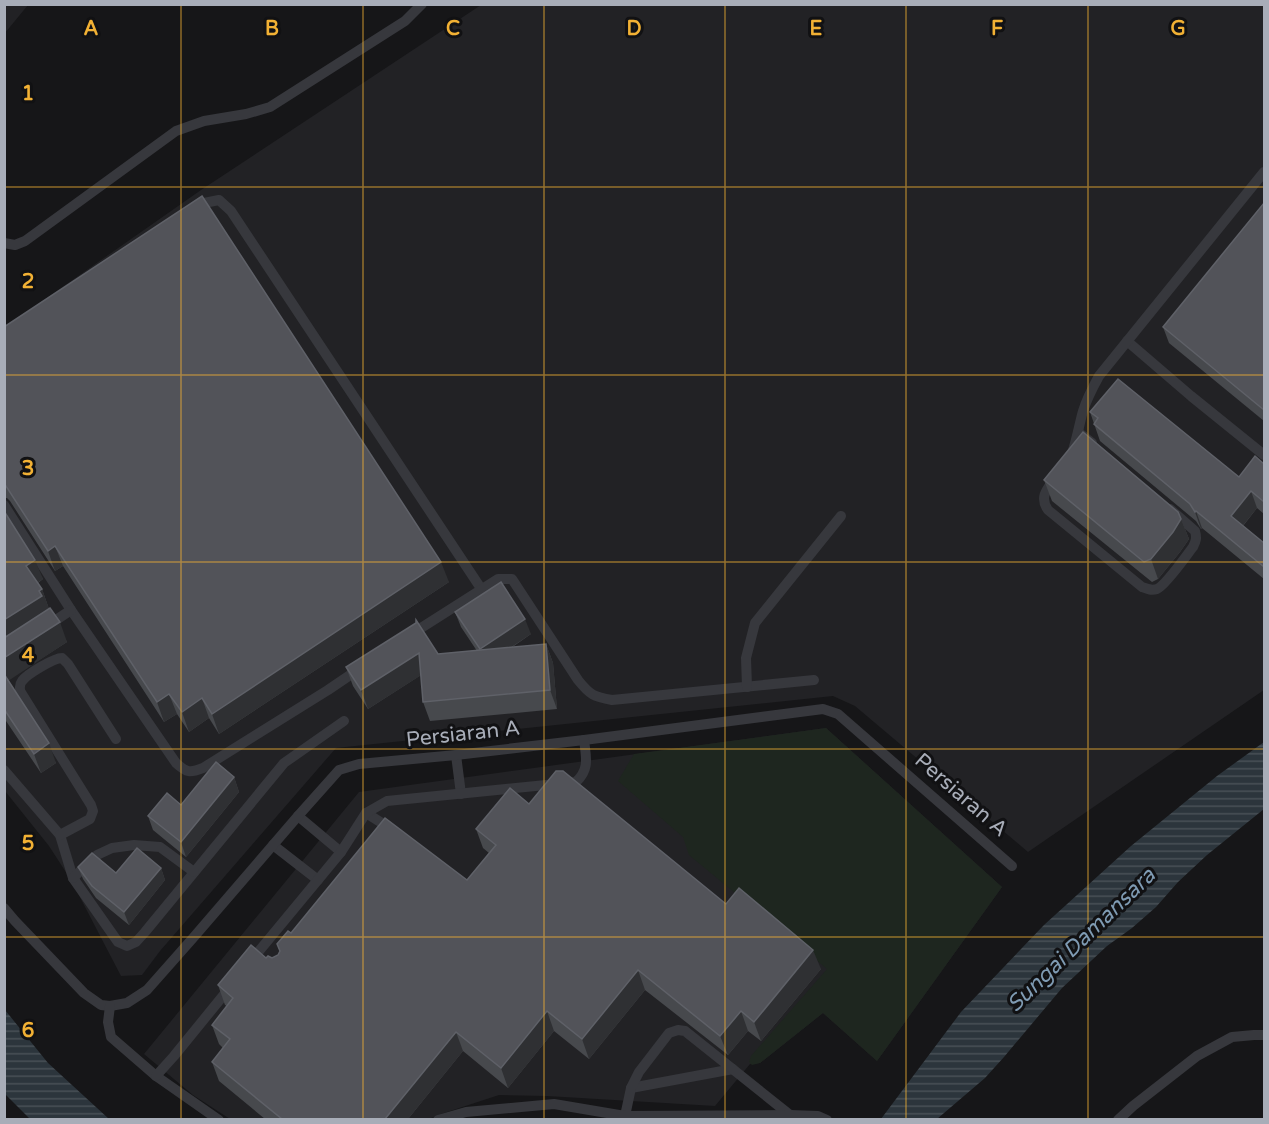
<svg xmlns="http://www.w3.org/2000/svg" width="1269" height="1124" font-family="'Varela Round',sans-serif">
  <style>
    .built { fill: #222225 }
    .green { fill: #1e261f }
    .water { fill: url(#water-rules) }
    .lines { fill: none; stroke-linecap: round; stroke-linejoin: round }
    .lane { stroke: #37383d; stroke-width: 10 }
    .wall { fill: #47494d }
    .shaded-wall { fill: #2f3033 }
    .building { fill: #525359; stroke: #5f6168; stroke-width: 1.5 }
    .grid { fill: none; stroke: #f2b134; stroke-width: 1.5; stroke-opacity: 0.55 }
    .labels { text-anchor: middle; dominant-baseline: central; stroke-width: 6; stroke-linejoin: round; paint-order: stroke }
    .street-label { font-size: 21px; fill: #a8adb8; stroke: #111113 }
    .water-label { font-size: 22px; font-style: italic; fill: #7f9bb3; stroke: #111113 }
    .grid-label { font-size: 20px; text-anchor: middle; font-weight: bold; fill: #f2b134; stroke: #111113; stroke-width: 6; stroke-linejoin: round; paint-order: stroke }
  </style>
  <defs>
    <pattern id="water-rules" width="6" height="5" patternUnits="userSpaceOnUse" patternTransform="scale(1.5)"><rect width="6" height="5" fill="#2c353c"/><path d="M0 2.5h6" fill="none" stroke="#485056"/></pattern>
  </defs>
  <rect width="100%" height="100%" fill="#161618"/>
  <g class="built">
    <path d="M5,4L28,5L5,33L4,5Z"/>
    <path d="M481,5H1264V690L1028,852L855,706L833,696L336,748L160,951L142,975L121,976L71,880L49,846L5,791L4,328L201,190Z"/>
    <path d="M826,728L1002,887L877,1061L823,1013L760,1063L750,1064L715,1106L547,1096L499,1095L441,1114L429,1119H230L193,1095L144,1054L359,792Z"/>
  </g>
  <path class="green" d="M826,728L1002,887L877,1061L823,1013L760,1063L752,1065L749,1062L751,1056L827,969L689,855L683,837L618,781L634,754Z"/>
  <g class="water">
    <path d="M1264,742V809L1207,855L1178,882L1156,907L1132,928L1107,946L1062,988L1004,1057L985,1078L937,1119H881L961,1012L1044,925L1131,846L1217,776Z"/>
    <path d="M5,1010L48,1063L109,1119H30L4,1093Z"/>
  </g>
  <g class="lines">
    <g class="lane">
      <path d="M194,209L204,203L219,200L231,211L482,590"/>
      <path d="M4,243L15,245L25,241L176,131L204,121L246,114L270,107L405,21L422,4"/>
      <path d="M1127,341L1191,396L1264,455"/>
      <path d="M1078,432L1092,443"/>
      <path d="M1072,453C1077,439 1079,425 1083,411C1087,398 1093,387 1099,376L1264,172"/>
      <path d="M1055,478C1047,489 1039,497 1048,510L1142,587C1147,589 1151,591 1157,589C1166,585 1186,556 1193,547C1196,541 1197,538 1195,531L1170,509"/>
      <path d="M4,505L71,610L176,763C187,773 190,773 203,768L328,690L359,669"/>
      <path d="M47,626L71,610"/>
      <path d="M410,635L498,579H512L578,680C590,695 594,697 612,700L814,680"/>
      <path d="M747,687L746,658L755,623L841,516"/>
      <path d="M456,755L461,794"/>
      <path d="M4,770L60,835L73,878L118,942L127,946L136,942L145,932L284,763L344,721"/>
      <path d="M366,813L393,830"/>
      <path d="M298,816L341,852"/>
      <path d="M60,835L90,819L93,811L91,805L20,691C20,686 19,685 22,681C27,674 54,658 62,658L68,664L116,739"/>
      <path d="M273,845L318,880"/>
      <path d="M73,878L97,855L112,848L134,845L160,847L194,872"/>
      <path d="M4,908L15,921L84,993L101,1005L110,1006L127,1003L147,990L193,938L298,816L339,770L359,764L456,755L584,740L823,709L838,714L1012,866"/>
      <path d="M250,962L341,852L366,813L387,801L576,782C590,769 586,757 584,740"/>
      <path d="M110,1006L108,1022L111,1037L156,1076L219,1120"/>
      <path d="M156,1076L174,1056L231,986"/>
      <path d="M631,1088L733,1069"/>
      <path d="M625,1116L631,1088L639,1072L669,1033L678,1030L685,1031L790,1115"/>
      <path d="M438,1120L466,1112L554,1104L625,1116L790,1115L818,1116L827,1120"/>
      <path d="M1118,1120L1133,1106L1197,1056L1232,1037L1254,1035H1264"/>
    </g>
  </g>
  <g class="wall">
    <path d="M1264,203V421L1169,343L1163,327Z"/>
    <path d="M4,327L449,582L219,734L209,718L189,732L177,714L164,722L63,566L55,571L10,501L7,498H4Z"/>
    <path d="M1090,412L1239,477L1264,464V514L1257,508L1243,526L1264,543V579L1202,528L1201,529L1196,521L1100,441Z"/>
    <path d="M1044,480L1181,519L1189,539L1180,552L1158,579L1152,582L1052,501Z"/>
    <path d="M4,511L43,579L38,583L42,589L49,609L67,642L8,680L56,763L41,773L4,718Z"/>
    <path d="M455,612L531,634L511,648L546,644L553,663L557,709L430,721L423,702L421,675L368,709L353,686L346,667L438,654L477,651L461,627Z"/>
    <path d="M234,777L239,792L186,857L153,830L148,816L181,805Z"/>
    <path d="M529,804L726,904L821,969L761,1041L748,1031L728,1055L645,990L589,1059L554,1031L508,1088L463,1051L408,1119H265L219,1081L212,1062L223,1048L219,1044L212,1025L227,1006L225,1005L218,985L266,958H272L278,955L280,952L277,944L291,933L467,880L489,853L483,848L476,829Z"/>
    <path d="M78,867L116,873L161,868L165,880L129,925L96,898L83,879Z"/>
  </g>
  <g class="shaded-wall">
    <path d="M1251,491L1257,508L1237,533L1231,516Z"/>
    <path d="M1196,511L1202,528L1201,529L1195,512Z"/>
    <path d="M1181,519L1189,539L1180,552L1158,579L1151,559Z"/>
    <path d="M55,546L63,566L55,571L48,551Z"/>
    <path d="M35,560L43,579L33,586L26,566Z"/>
    <path d="M441,562L449,582L219,734L212,714Z"/>
    <path d="M42,589L49,609L4,645V620Z"/>
    <path d="M525,619L531,634L486,664L480,649Z"/>
    <path d="M60,622L67,642L5,683L4,658Z"/>
    <path d="M546,644L553,663L557,709L550,690Z"/>
    <path d="M419,653L426,672L368,709L361,690Z"/>
    <path d="M169,694L177,714L164,722L157,702Z"/>
    <path d="M202,698L209,718L189,732L182,712Z"/>
    <path d="M49,743L56,763L41,773L34,754Z"/>
    <path d="M234,777L239,792L186,857L181,842Z"/>
    <path d="M161,868L165,880L129,925L124,912Z"/>
    <path d="M813,950L821,969L761,1041L754,1022Z"/>
    <path d="M638,970L645,990L589,1059L582,1039Z"/>
    <path d="M547,1011L554,1031L508,1088L501,1068Z"/>
    <path d="M741,1011L748,1031L728,1055L720,1036Z"/>
    <path d="M456,1032L463,1051L408,1119H385Z"/>
  </g>
  <g class="building">
    <path d="M202,196L441,562L212,714L202,698L182,712L169,694L157,702L55,546L48,551L4,483V327Z"/>
    <path d="M1264,203V410L1163,327Z"/>
    <path d="M1118,379L1239,477L1255,456L1264,464V502L1251,491L1231,516L1264,543V567L1196,511L1195,512L1190,504L1094,424L1098,418L1090,412Z"/>
    <path d="M1083,432L1178,512L1181,519L1173,532L1151,559L1144,562L1044,480Z"/>
    <path d="M4,511L35,560L26,566L42,589L39,591L42,596L4,620Z"/>
    <path d="M501,582L525,619L480,649L455,612Z"/>
    <path d="M50,608L60,622L4,658V638Z"/>
    <path d="M416,620L438,654L546,644L550,690L423,702L419,653L361,690L346,667L416,623Z"/>
    <path d="M4,674L49,743L34,754L4,709Z"/>
    <path d="M216,762L234,777L181,842L148,816L167,793L181,805Z"/>
    <path d="M556,771H563L726,904L739,888L813,950L754,1022L741,1011L720,1036L638,970L582,1039L547,1011L501,1068L456,1032L385,1119H282L212,1062L230,1039L212,1025L233,998L218,985L251,945L266,958L268,956L272,958L278,955L280,951L277,944L288,931L291,933L385,818L467,880L496,845L476,829L510,788L529,804Z"/>
    <path d="M137,848L161,868L124,912L92,886L78,867L92,853L116,873Z"/>
  </g>
  <path class="grid" d="M181,4V1120M363,4V1120M544,4V1120M725,4V1120M906,4V1120M1088,4V1120M4,187H1264M4,375H1264M4,562H1264M4,749H1264M4,937H1264"/>
  <g class="labels">
    <g class="street-label">
      <text transform="translate(463 734) rotate(-6)">Persiaran A</text>
      <text transform="translate(961 795) rotate(41)">Persiaran A</text>
    </g>
    <g class="water-label">
      <text transform="translate(1081 940) rotate(-44)">Sungai Damansara</text>
    </g>
  </g>
  <g class="grid-label">
    <text x="91" y="35">A</text>
    <text x="272" y="35">B</text>
    <text x="453" y="35">C</text>
    <text x="634" y="35">D</text>
    <text x="816" y="35">E</text>
    <text x="997" y="35">F</text>
    <text x="1178" y="35">G</text>
    <text x="28" y="100">1</text>
    <text x="28" y="288">2</text>
    <text x="28" y="475">3</text>
    <text x="28" y="662">4</text>
    <text x="28" y="850">5</text>
    <text x="28" y="1037">6</text>
  </g>
  <rect width="1269" height="1124" fill="none" stroke="#a8adb8" stroke-width="12"/>
</svg>
